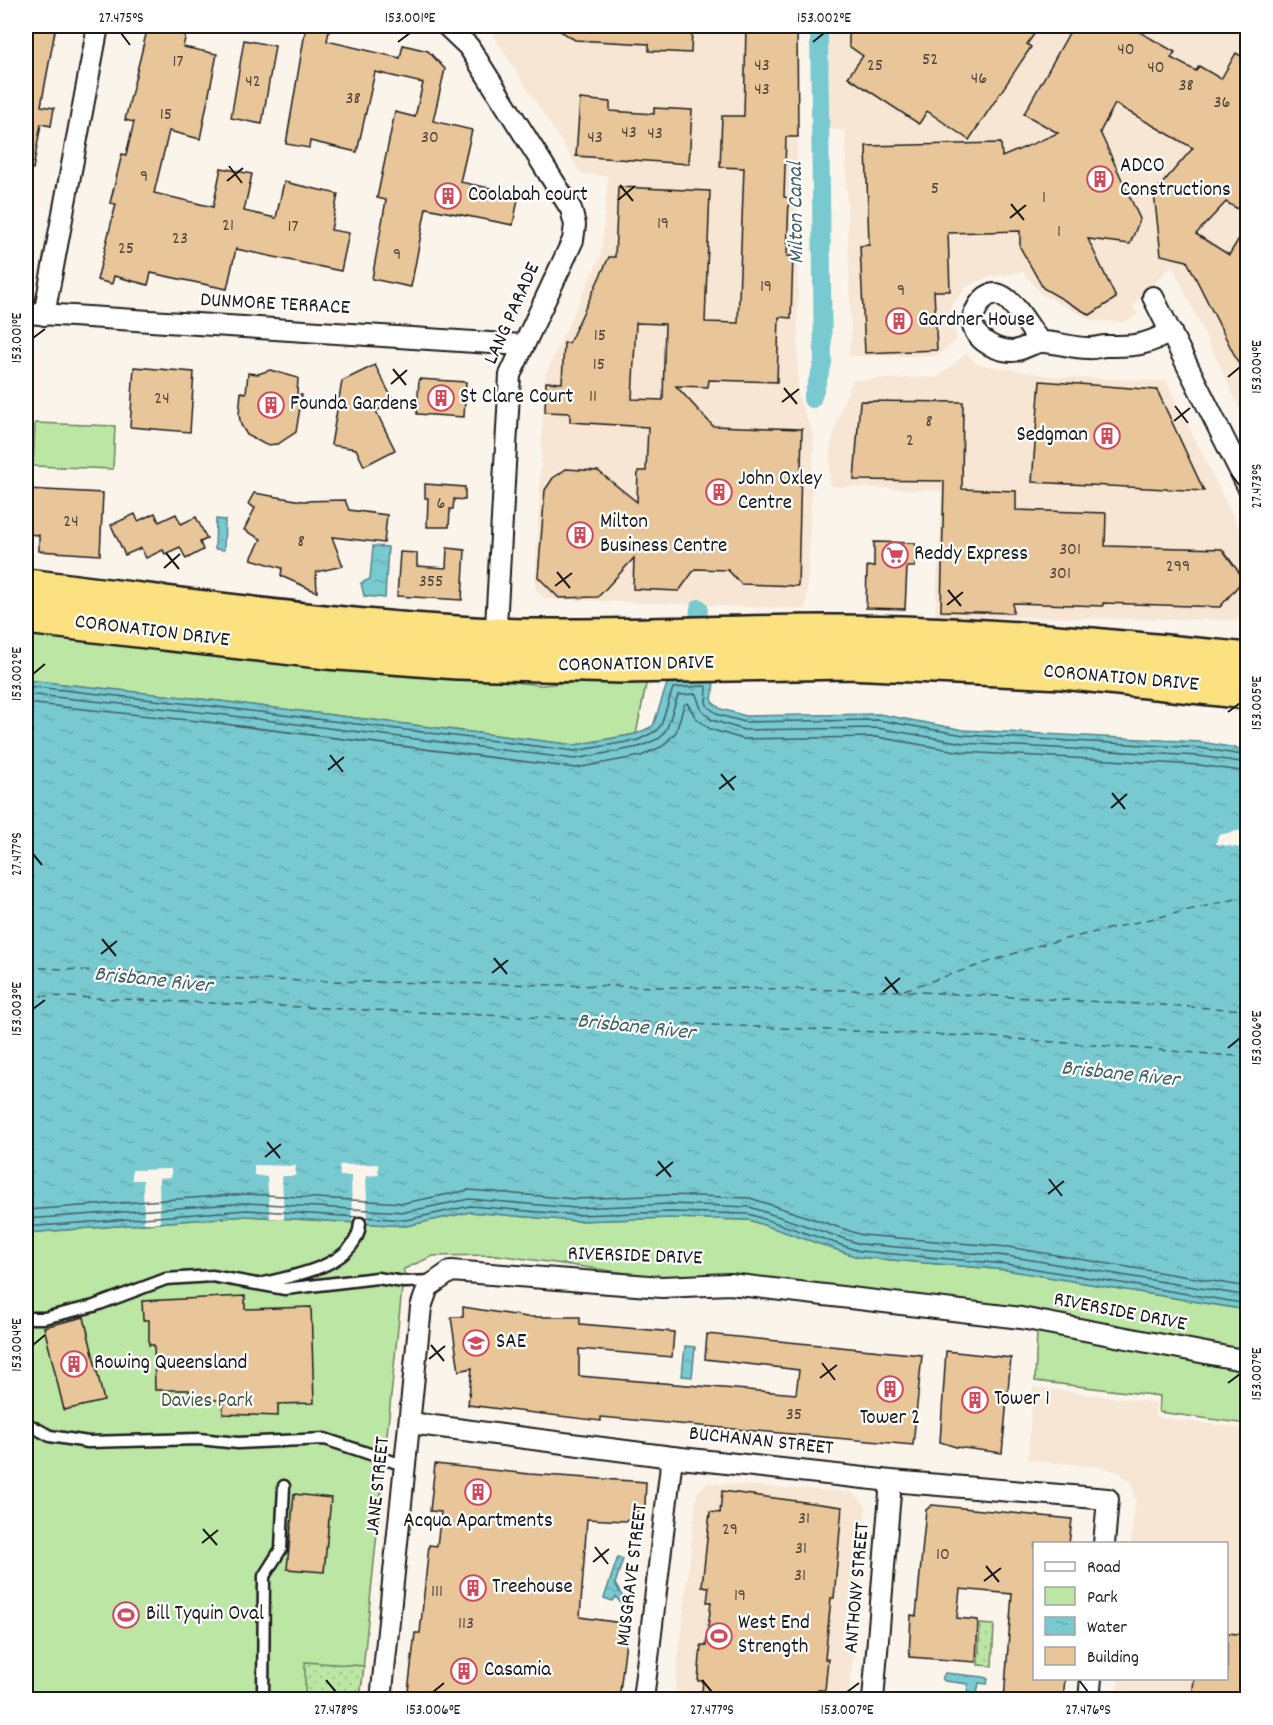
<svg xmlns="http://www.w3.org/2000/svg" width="1273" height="1725" font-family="Dekko,sans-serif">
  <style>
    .built { fill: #f6e6d3 }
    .park { fill: #bbe6a3; stroke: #6c8160; stroke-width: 1.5 }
    .garden { fill: url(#garden-dots); stroke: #6c8160; stroke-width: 1.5 }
    .water { fill: url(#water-ripples); stroke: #538488; stroke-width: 1.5 }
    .pier { fill: #fbf4eb }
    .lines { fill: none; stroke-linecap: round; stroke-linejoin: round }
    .shore { stroke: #416164; stroke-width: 1.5 }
    .canal { stroke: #78c9d0; stroke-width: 18 }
    .ferry { stroke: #416164; stroke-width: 1.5; stroke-dasharray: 8 6; stroke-linecap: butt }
    .building { fill: #e9c69a; stroke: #1c1c1c; stroke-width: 1.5; fill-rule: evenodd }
    .service-casing { stroke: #1c1c1c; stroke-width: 15 }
    .minor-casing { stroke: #1c1c1c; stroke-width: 24 }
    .trunk-casing { stroke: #1c1c1c; stroke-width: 38 }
    .service { stroke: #fff; stroke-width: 10 }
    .minor { stroke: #fff; stroke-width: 20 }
    .trunk { stroke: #fbe180; stroke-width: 33 }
    .ticks { fill: none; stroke: #1c1c1c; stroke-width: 2 }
    .labels { text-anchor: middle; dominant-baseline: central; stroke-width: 4.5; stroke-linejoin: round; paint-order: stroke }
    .number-label { font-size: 18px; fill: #4f463c }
    .poi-label { font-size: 21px; fill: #1c1c1c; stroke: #fff; text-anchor: start }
    .street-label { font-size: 21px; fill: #1c1c1c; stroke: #fff }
    .park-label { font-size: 21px; fill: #4c5944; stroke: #fff }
    .water-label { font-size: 22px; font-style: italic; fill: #416164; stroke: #fff }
    .neatline { fill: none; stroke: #1c1c1c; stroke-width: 2 }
    .ticks-label { font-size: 15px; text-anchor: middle; fill: #1c1c1c }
  </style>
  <defs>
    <pattern id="garden-dots" width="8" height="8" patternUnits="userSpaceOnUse" patternTransform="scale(1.5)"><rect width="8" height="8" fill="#bbe6a3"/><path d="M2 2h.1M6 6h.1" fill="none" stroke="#a0c58c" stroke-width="1.8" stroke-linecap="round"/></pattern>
    <pattern id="water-ripples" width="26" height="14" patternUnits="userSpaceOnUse" patternTransform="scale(1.5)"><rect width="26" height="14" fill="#78c9d0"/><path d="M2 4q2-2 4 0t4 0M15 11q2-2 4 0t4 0" fill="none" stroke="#67acb2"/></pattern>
  </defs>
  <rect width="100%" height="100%" fill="#fbf4eb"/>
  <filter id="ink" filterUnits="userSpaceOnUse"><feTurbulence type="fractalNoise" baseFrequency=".0167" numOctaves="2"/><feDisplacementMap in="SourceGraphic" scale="12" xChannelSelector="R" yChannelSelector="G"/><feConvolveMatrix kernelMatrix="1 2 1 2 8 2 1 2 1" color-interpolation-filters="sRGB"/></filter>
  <g filter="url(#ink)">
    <g class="built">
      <path d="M487,26H797L798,395L814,438L806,609L544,599L535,589L545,375L601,255L608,176L582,174Z"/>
      <path d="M829,26H1229L1247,36V417L1242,413L1172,265L1133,306L1137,315L1125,322L1093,321L1041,294L1023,272L988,277L967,286L950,307L957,340L937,356H849L851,336L845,130H829Z"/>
      <path d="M967,353L976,364L1058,377L1166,381L1247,545V620L935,616L942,491L830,486V449L839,414L853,380L938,377Z"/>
      <path d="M1033,1387L1156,1403L1155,1417L1247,1429V1699H1117L1118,1679L1226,1678V1544L1131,1543L1135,1502L1132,1483L1119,1472L1101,1467L1028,1460Z"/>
      <path d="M707,1483L852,1492L866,1506L849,1699L674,1700L697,1493Z"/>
    </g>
    <g class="park">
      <path d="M35,423L115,426L113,469L33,466Z"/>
      <path d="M26,631L541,685L648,675L636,734L575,745L219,701L26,680Z"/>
      <path d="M470,1212L575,1221L671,1218L749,1220L858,1257L1006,1270L1247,1310V1424L1159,1412L1160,1396L1035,1381L1037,1330L497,1255L433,1256L404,1269L360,1699H26V1233L247,1216L406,1226Z"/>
    </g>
    <g class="garden">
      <path d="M980,1624L994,1625L992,1666L978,1665Z"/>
      <path d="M305,1662L364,1666L360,1699H305Z"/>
    </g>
    <g class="water">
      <path d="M216,519L225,520L224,550L215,549Z"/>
      <path d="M373,546L388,547L385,598L364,596L361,583L370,579Z"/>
      <path d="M26,680L219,701L575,745L636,734L653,726L668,681L714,680L712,702L721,709L746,716L879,714L964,730L1201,742L1247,750V1310L1006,1270L858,1257L749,1220L671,1218L575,1221L470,1212L406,1226L247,1216L26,1233Z"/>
      <path d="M685,1346L695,1347L692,1377L682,1376Z"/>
      <path d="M618,1557L623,1559L615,1584L624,1599L623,1606L616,1597L612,1601L604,1598Z"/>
      <path d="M945,1673L984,1677L988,1679L987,1684L979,1683L977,1694L967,1693L968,1684L945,1681L942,1679Z"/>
    </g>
    <g class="pier">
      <path d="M1247,829V849L1216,844L1218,835Z"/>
      <path d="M378,1164L379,1175L366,1176L368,1223L352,1222L351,1176H340L339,1165Z"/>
      <path d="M254,1165L296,1166L295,1176H282L284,1219L270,1218L267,1177L254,1175Z"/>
      <path d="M171,1169V1177L159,1178L160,1223H144L143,1180H132V1170Z"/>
    </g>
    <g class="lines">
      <g class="shore">
        <path d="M26,686L218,707L575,751L638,740L656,731L661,725L673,688L705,686L707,688L706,702L708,707L719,715L745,722L878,720L964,735L1200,748L1248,756"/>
        <path d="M26,694L217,714L575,759L639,747L660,738L667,728L678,695L696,694L701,709L712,720L744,730L878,728L963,743L1199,756L1248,763"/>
        <path d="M26,703L216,723L576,768L641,756L663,746L676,732L684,705L687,703L696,718L710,729L743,739L877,737L962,752L1199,765L1248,772"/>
        <path d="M26,1210L247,1194L404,1203L469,1190L575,1199L671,1195L750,1198L862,1235L1008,1247L1248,1287"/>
        <path d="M363,1217L406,1220L470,1206L575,1215L671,1212L749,1214L859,1251L1006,1264L1248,1304"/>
        <path d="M26,1219L247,1203L405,1212L469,1199L575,1208L671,1204L750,1207L860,1244L1007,1256L1248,1296"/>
        <path d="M26,1227L247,1210L358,1217"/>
      </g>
      <g class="canal">
        <path d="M812,399L823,363L819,26"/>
        <path d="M697,642L699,608"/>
      </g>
      <g class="ferry">
        <path d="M26,967L264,980L903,991L1248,1010"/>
        <path d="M904,990L1040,945L1236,899L1248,892"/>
        <path d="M26,995L989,1037L1248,1057"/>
      </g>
    </g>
    <g class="building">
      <path d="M26,26H45L44,29L55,31L41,106L54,108L51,126L41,124L33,169L26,168Z"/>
      <path d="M148,26H188L183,47L217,54L200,139L169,131L154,193L213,207L221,168L252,174L244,211L276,218L284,182L338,194L331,230L349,233L341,271L236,249L227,289L151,273L148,285L114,276L112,284L97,280L116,204L110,203L115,183L122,154L126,155L134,122L125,120Z"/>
      <path d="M306,26H330L327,41L400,58L403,45L428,51L445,69L433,121L472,130L460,182L519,194L513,225L426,208L411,287L372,279L386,200L377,198L395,112L415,117L423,83L375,72L357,152L310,141L309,148L286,144Z"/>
      <path d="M552,26H682V29H692L691,53L649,51V44L575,40Z"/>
      <path d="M746,26H797L798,137H786L784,197L789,198L787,256H793L791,318L779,317L777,382L709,380L708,387L676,386L713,426L802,429L798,586L741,584L728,570L695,569L679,591L633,589L634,558L598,597L559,598L538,577L545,490L553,478L566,469L598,471L637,502L638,471H646L648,427L570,422V413L545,412L546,382L562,383L564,343H569L609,257H615L618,187L710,191L705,322L738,323L744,168L720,167L722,116H744ZM636,323L665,324L663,400L632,399Z"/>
      <path d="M849,26H1040L1027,44L1031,47L969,140L927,111L919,124L848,77L863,56L849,46Z"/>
      <path d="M1073,26H1129L1175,52L1171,58L1196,71L1199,66L1221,79L1236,53L1248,60V215L1226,202L1196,234L1229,255L1248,224V382L1187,261L1161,255L1154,193L1193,148L1115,104L1100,132L1140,219L1130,244L1088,239L1116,298L1090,315L1043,288L1020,247V231L948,233L950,291H934L937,350L865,353L860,246L869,245L866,146L1001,143L1002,157L1058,133L1024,114Z"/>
      <path d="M244,40L275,46L262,124L231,118Z"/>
      <path d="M580,99L610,102V111L654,114V108L692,110L689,164L576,156Z"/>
      <path d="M375,365L394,402L376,411L395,450L364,466L356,449L331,445L342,381Z"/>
      <path d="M134,367L194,372L190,432L130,427Z"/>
      <path d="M270,370L298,378L297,395H302L296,432L278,444L266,445L247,435L241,425L239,415L241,392L246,393L248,373L258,374Z"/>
      <path d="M419,379L466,382L464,417L417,414Z"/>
      <path d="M1040,381L1157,390L1204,491L1032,482Z"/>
      <path d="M860,401L963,402L962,489L1016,491V510L1106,513L1105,546L1222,549L1244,579L1220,607L1103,603V606L1013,603V613L941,611L944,481L854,480Z"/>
      <path d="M425,484L465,487V500L454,499L453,509H450L449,527H427L428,498H425Z"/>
      <path d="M26,489L103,493L100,555L39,551V535L26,534Z"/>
      <path d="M254,493L302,501L345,500L349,510L387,515L384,543L332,537L343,566L316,572L317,592L281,576L282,568L251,559L261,539L244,530L255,508L248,504Z"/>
      <path d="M155,513L159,522L176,514L181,524L196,517L207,539L200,542L203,550L186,559L180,547L165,554L163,550L146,558L141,548L125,555L111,525L135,514L138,521Z"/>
      <path d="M874,542L915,543V567H907L905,609L866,608L867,566L874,567Z"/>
      <path d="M447,548L465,550L462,600L397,596L400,552L417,553V566L446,568Z"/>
      <path d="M245,1296V1309L311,1307L314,1403L278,1404V1416L223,1414V1400H210L209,1396H189V1390H155L154,1345H149V1320H143L142,1301Z"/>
      <path d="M463,1307L527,1317H580V1324L674,1332L672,1357L579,1349V1376L796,1394L799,1370L705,1359L707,1334L922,1355L913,1445L601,1417V1421L468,1405L472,1368L459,1371L451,1317H463Z"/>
      <path d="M84,1317L104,1401L64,1410L44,1327Z"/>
      <path d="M946,1351L1011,1358L1002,1453L956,1447L940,1442Z"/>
      <path d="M435,1464L529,1474L646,1482L645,1505L625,1521L587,1519L580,1617L628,1624L619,1700H407L415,1633H420L429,1545L437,1546L441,1512L430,1511Z"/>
      <path d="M722,1491L842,1507L834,1598H831L825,1659H828L825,1690H818L817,1700H701L703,1681H698L701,1645L706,1646L711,1602H707L709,1587L702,1586L710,1512L720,1513Z"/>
      <path d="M294,1494L331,1498L324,1572L287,1569Z"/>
      <path d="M932,1505L1072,1519L1069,1544H1035V1678H1065L1063,1700H1004L1012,1594L960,1589L957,1618L978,1620L976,1662L909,1657L911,1615L916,1616L926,1510Z"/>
      <path d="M1227,1633L1248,1635V1700H1192L1194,1678H1227Z"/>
    </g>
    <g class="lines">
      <g class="service-casing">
        <g id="service">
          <path d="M263,1283C295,1276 358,1265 360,1223"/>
          <path d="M26,1318H44L94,1306L166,1279L212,1276L285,1289L377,1278L404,1282L434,1281"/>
          <path d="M26,1423L50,1436L88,1442L199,1439L238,1443L325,1439L403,1465"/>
          <path d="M263,1700L264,1576L281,1549L284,1486"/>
        </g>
      </g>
      <g class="minor-casing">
        <g id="minor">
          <path d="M447,26L469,47L571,209L575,225L573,240L510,375L495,644"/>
          <path d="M1153,297L1248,487"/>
          <path d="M26,313L522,345"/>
          <path d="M44,315L98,26"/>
          <path d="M1040,342C1026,325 998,264 975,312C964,333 992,351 1012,351C1022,351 1032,342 1042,342C1057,342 1072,348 1088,348C1094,349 1100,346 1106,346C1136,346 1143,346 1171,332"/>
          <path d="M410,1423L672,1457L891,1481L1108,1499L1104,1544"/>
          <path d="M381,1700L421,1307L428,1287L451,1271L662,1287L730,1284L1021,1318L1248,1361"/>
          <path d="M643,1700L672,1457"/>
          <path d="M873,1700L891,1481"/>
          <path d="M1089,1700L1091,1678"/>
        </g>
      </g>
      <g class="trunk-casing">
        <g id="trunk">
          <path d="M26,586C182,604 340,629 497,635C606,639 715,632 824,632C966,631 1107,646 1248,660"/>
          <path d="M26,617L327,652L457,662L623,666L848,662L1063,672L1248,692"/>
        </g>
      </g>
      <use href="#service" class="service"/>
      <use href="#minor" class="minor"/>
      <use href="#trunk" class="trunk"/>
    </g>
  </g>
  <path class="ticks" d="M121,33L130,45M398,42L410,33M813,42L824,33M229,166L242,183M227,181L243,168M620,185L633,201M618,200L635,186M1011,204L1024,220M1010,218L1026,205M33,338L45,329M393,369L406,385M1228,377L1240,367M391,384L407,370M784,388L797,404M782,402L799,389M1175,406L1188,423M1174,421L1190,408M1231,474L1240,486M166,553L179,569M164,568L180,554M557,572L570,588M555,586L572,573M948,590L961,606M947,605L963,592M33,674L45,664M1228,712L1240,703M330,755L343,772M328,770L344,757M721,774L734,790M719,789L736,776M1112,793L1125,809M1111,808L1127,794M33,854L42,865M102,939L116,956M101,954L117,941M494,958L507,974M492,973L508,960M885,977L898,993M883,992L900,978M33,1009L45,1000M1228,1048L1240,1038M267,1142L280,1158M265,1157L281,1144M658,1161L671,1177M656,1176L673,1162M1049,1179L1062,1196M1048,1194L1064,1181M33,1345L45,1335M431,1345L444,1361M429,1359L445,1346M822,1363L835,1380M820,1378L837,1365M1228,1383L1240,1374M203,1529L217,1545M202,1543L218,1530M595,1547L608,1564M593,1562L609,1549M986,1566L999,1582M984,1581L1001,1568M326,1680L336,1692M702,1680L712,1692M1079,1680L1088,1692M433,1692L444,1683M847,1692L859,1683"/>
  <defs>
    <g id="building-ring" transform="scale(1.35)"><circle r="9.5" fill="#fff" stroke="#d1495b" stroke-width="1.5"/><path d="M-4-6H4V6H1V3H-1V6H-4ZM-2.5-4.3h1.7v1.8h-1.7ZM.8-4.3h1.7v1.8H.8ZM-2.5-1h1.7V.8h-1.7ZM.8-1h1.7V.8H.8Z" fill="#d1495b"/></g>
    <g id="supermarket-ring" transform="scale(1.35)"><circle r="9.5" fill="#fff" stroke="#d1495b" stroke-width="1.5"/><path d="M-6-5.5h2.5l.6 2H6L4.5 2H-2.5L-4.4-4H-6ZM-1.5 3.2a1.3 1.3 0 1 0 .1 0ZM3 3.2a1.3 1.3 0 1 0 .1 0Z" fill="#d1495b"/></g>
    <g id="university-ring" transform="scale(1.35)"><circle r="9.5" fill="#fff" stroke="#d1495b" stroke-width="1.5"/><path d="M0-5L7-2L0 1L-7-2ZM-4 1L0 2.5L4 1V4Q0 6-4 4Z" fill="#d1495b"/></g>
    <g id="stadium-ring" transform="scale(1.35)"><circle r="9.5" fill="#fff" stroke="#d1495b" stroke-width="1.5"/><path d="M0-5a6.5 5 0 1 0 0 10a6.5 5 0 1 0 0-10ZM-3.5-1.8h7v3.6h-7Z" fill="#d1495b"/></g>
  </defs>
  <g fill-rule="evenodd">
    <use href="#building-ring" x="1100" y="179"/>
    <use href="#building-ring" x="448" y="196"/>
    <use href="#building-ring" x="899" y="321"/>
    <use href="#building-ring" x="441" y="398"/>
    <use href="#building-ring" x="271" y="405"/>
    <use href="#building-ring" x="1107" y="436"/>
    <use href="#building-ring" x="719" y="492"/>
    <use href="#building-ring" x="580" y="535"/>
    <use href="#supermarket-ring" x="895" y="555"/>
    <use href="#university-ring" x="476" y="1343"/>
    <use href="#building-ring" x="74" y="1364"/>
    <use href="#building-ring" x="890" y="1389"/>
    <use href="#building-ring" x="975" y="1400"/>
    <use href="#building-ring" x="478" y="1492"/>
    <use href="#building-ring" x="473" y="1588"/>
    <use href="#stadium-ring" x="126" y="1615"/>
    <use href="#stadium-ring" x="719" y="1636"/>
    <use href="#building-ring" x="464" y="1671"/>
  </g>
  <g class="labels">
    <g class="number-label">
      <text x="1126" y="50">40</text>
      <text x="930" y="60">52</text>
      <text x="178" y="62">17</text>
      <text x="762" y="66">43</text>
      <text x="875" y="66">25</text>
      <text x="1156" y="68">40</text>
      <text x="979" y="79">46</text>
      <text x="253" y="82">42</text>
      <text x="1186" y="86">38</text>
      <text x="762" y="90">43</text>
      <text x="353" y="99">38</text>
      <text x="1222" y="103">36</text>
      <text x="166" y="115">15</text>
      <text x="629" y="133">43</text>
      <text x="655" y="134">43</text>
      <text x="430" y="138">30</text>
      <text x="595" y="138">43</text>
      <text x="144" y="177">9</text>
      <text x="935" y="189">5</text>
      <text x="1044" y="198">1</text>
      <text x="663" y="224">19</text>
      <text x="228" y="226">21</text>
      <text x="293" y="227">17</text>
      <text x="1059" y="232">1</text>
      <text x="180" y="239">23</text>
      <text x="126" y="249">25</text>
      <text x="397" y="255">9</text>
      <text x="766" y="287">19</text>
      <text x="901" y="291">9</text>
      <text x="600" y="336">15</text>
      <text x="599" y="365">15</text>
      <text x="593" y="397">11</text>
      <text x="162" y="399">24</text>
      <text x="929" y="422">8</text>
      <text x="910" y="441">2</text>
      <text x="441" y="504">6</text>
      <text x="71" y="522">24</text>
      <text x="301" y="542">8</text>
      <text x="1070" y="550">301</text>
      <text x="1178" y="567">299</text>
      <text x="1060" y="574">301</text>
      <text x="431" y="582">355</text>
      <text x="794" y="1415">35</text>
      <text x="804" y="1519">31</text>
      <text x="730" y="1530">29</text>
      <text x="801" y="1549">31</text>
      <text x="943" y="1555">10</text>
      <text x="800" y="1576">31</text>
      <text x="437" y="1592">111</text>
      <text x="740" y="1596">19</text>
      <text x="466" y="1624">113</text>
    </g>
    <g class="poi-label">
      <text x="1120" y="167">ADCO<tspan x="1120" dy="24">Constructions</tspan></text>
      <text x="468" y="196">Coolabah court</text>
      <text x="918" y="321">Gardner House</text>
      <text x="460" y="398">St Clare Court</text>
      <text x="290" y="405">Founda Gardens</text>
      <text x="1088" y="436" text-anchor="end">Sedgman</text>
      <text x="738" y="480">John Oxley<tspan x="738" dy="24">Centre</tspan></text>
      <text x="600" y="523">Milton<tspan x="600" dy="24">Business Centre</tspan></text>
      <text x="914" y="555">Reddy Express</text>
      <text x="496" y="1343">SAE</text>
      <text x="94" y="1364">Rowing Queensland</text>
      <text x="994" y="1400">Tower 1</text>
      <text x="890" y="1419" text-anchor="middle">Tower 2</text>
      <text x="478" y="1522" text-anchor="middle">Acqua Apartments</text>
      <text x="492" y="1588">Treehouse</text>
      <text x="146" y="1615">Bill Tyquin Oval</text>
      <text x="738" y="1624">West End<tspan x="738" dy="24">Strength</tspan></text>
      <text x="484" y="1671">Casamia</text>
    </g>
    <g class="street-label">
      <text transform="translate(275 305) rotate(3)">DUNMORE TERRACE</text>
      <text transform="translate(513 314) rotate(-66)">LANG PARADE</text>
      <text transform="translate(152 632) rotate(7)">CORONATION DRIVE</text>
      <text transform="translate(636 665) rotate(-1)">CORONATION DRIVE</text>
      <text transform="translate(1121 679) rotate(5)">CORONATION DRIVE</text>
      <text transform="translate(635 1257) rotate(2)">RIVERSIDE DRIVE</text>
      <text transform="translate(1120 1313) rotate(11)">RIVERSIDE DRIVE</text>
      <text transform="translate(761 1442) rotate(6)">BUCHANAN STREET</text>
      <text transform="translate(379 1486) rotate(-84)">JANE STREET</text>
      <text transform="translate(633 1575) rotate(-83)">MUSGRAVE STREET</text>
      <text transform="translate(858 1588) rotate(-85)">ANTHONY STREET</text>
    </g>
    <g class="park-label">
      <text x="207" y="1402">Davies Park</text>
    </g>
    <g class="water-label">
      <text transform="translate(797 213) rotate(-91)">Milton Canal</text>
      <text transform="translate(153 981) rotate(6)">Brisbane River</text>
      <text transform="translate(636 1028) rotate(6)">Brisbane River</text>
      <text transform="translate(1120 1075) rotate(6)">Brisbane River</text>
    </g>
  </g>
  <rect width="1273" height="1725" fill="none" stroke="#fff" stroke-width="66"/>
  <rect x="1033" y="1542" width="195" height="138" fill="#ffffff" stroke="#a4a4a4" stroke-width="1.5"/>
  <rect x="1045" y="1562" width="30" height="9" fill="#ffffff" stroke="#a4a4a4" stroke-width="1.5"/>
  <text x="1087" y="1572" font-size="18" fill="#1c1c1c">Road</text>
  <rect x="1045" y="1587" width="30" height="18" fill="#bbe6a3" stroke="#a4a4a4" stroke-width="1.5"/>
  <text x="1087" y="1602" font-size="18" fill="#1c1c1c">Park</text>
  <rect x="1045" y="1617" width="30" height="18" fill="url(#water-ripples)" stroke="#a4a4a4" stroke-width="1.5"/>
  <text x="1087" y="1632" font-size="18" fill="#1c1c1c">Water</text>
  <rect x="1045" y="1647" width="30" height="18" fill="#e9c69a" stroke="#a4a4a4" stroke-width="1.5"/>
  <text x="1087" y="1662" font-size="18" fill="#1c1c1c">Building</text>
  <rect x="33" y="33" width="1207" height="1659" class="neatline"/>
  <g class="ticks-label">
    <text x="121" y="22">27.475°S</text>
    <text x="410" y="22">153.001°E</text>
    <text x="824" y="22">153.002°E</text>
    <text transform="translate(16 338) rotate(-90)" y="5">153.001°E</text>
    <text transform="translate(1256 367) rotate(-90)" y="5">153.004°E</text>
    <text transform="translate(1256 486) rotate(-90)" y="5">27.473°S</text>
    <text transform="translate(16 674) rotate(-90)" y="5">153.002°E</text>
    <text transform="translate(1256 703) rotate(-90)" y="5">153.005°E</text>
    <text transform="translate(16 854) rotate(-90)" y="5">27.477°S</text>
    <text transform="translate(16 1009) rotate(-90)" y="5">153.003°E</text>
    <text transform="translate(1256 1038) rotate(-90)" y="5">153.006°E</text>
    <text transform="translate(16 1345) rotate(-90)" y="5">153.004°E</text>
    <text transform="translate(1256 1374) rotate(-90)" y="5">153.007°E</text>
    <text x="336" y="1714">27.478°S</text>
    <text x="433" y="1714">153.006°E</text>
    <text x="712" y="1714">27.477°S</text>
    <text x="847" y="1714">153.007°E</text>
    <text x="1088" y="1714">27.476°S</text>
  </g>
</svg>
